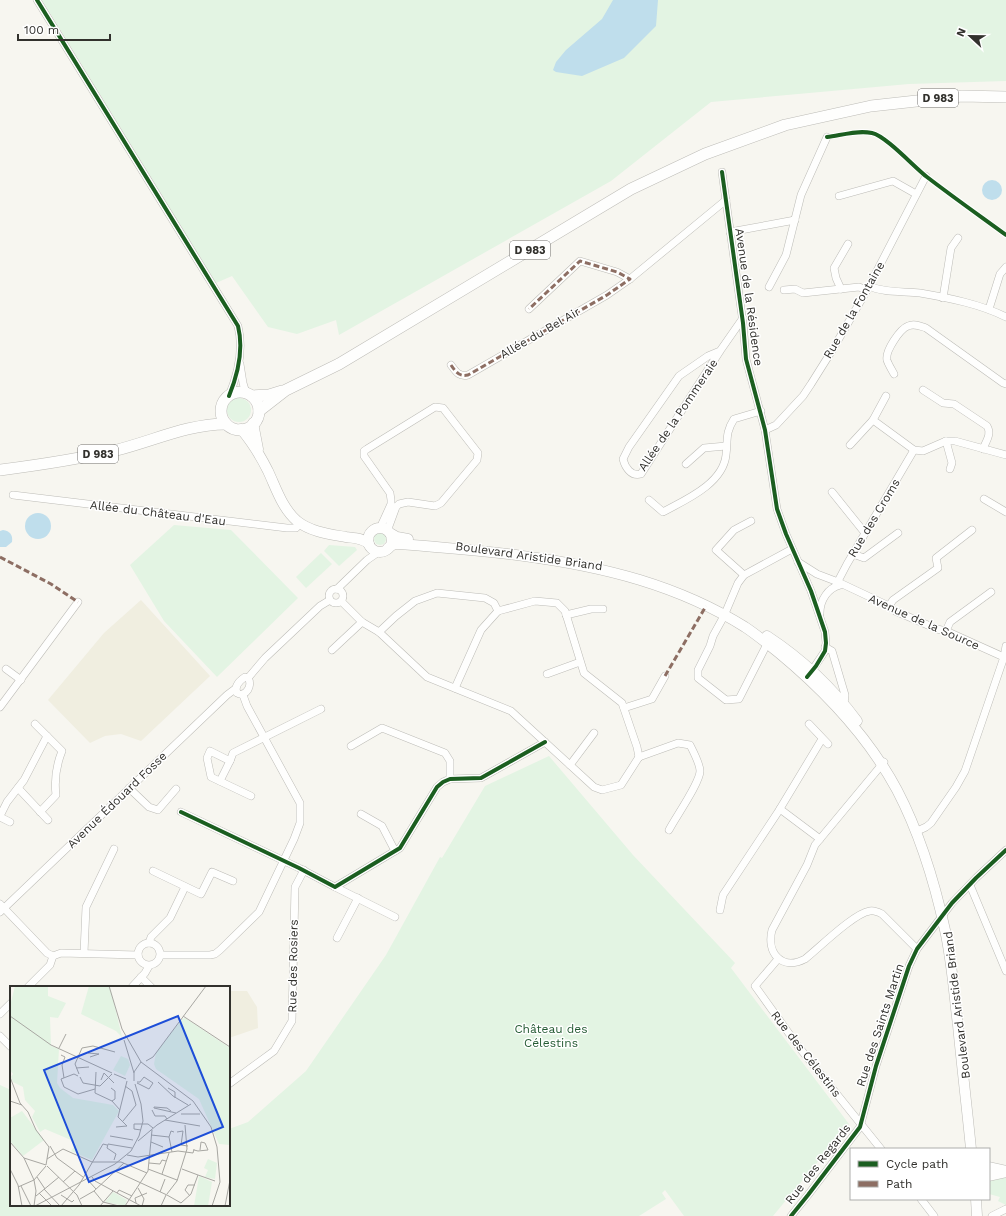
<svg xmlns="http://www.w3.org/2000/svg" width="1006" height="1216" font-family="'Work Sans',sans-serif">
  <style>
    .built { fill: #f0eee0 }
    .green { fill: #e3f4e3 }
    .water { fill: #bfdeec }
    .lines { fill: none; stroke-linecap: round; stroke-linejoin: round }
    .street-casing { stroke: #bdbcb7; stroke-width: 8 }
    .secondary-casing { stroke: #bdbcb7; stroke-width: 11 }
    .primary-casing { stroke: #bdbcb7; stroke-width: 12 }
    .street { stroke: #fefefd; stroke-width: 7 }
    .secondary { stroke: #fefefd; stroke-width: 10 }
    .primary { stroke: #fefefd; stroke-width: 11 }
    .quiet { stroke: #8d6e63; stroke-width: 3; stroke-dasharray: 6 3; stroke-linecap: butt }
    .cycleway-casing { stroke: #fff; stroke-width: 6 }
    .cycleway { stroke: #1b5e20; stroke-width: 4 }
    .labels { text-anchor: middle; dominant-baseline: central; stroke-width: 3; stroke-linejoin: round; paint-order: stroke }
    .shield { fill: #fff; stroke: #706f6c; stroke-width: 1 }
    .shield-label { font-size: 11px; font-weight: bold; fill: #32312d }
    .street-label { font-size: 12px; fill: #32312d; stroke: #fff }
    .park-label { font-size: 12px; fill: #255b34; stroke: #fff }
    .inset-road { fill: none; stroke: #a8a7a2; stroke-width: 1 }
    .view { fill: #1d4ed8; fill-opacity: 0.15; stroke: #1d4ed8; stroke-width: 2 }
    .inset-edge { fill: none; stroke: #32312d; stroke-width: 2 }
  </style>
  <rect width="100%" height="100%" fill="#f7f6f0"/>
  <g class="built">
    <path d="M141,600L210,676L141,741L121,734L105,736L90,743L48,700L104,633Z"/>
    <path d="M229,991H247L257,1007L258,1028L229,1038Z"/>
  </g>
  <g class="green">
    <path d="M42,0H1006V81L909,84L711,102L611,181L339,335L336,320L297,334L268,327L232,276L216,283Z"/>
    <circle cx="239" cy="410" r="12"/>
    <path d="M174,525L231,530L298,598L217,677L164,621L130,565Z"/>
    <circle cx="380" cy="539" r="6"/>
    <path d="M329,545L355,547L357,550L339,566L324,551Z"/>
    <path d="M321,553L332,564L306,588L296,577Z"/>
    <path d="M549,756L633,855L735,963L731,968L849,1124L773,1216H684L665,1190L662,1193L666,1199L639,1216H0V1085L11,1090V1205H229V1129L248,1122L306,1071L386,955L440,857L442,858L485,786Z"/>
    <path d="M1006,1176V1205L998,1201L1000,1197L989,1194V1179Z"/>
  </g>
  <g class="water">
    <path d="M613,0H658L656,26L624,58L582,76L556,72L553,70L556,62L566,50L602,19Z"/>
    <circle cx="992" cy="190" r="10"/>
    <circle cx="38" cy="526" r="13"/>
    <path d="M3,530C10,531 13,535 12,542L6,547H0V531Z"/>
  </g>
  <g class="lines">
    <g class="street-casing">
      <g id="street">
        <path d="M37,0L238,326C244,350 238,374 229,396"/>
        <path d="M722,172L743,323L746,359L765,430L777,509L786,534L811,591L825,632L826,643L825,651L809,675"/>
        <path d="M839,196L893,181L916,194"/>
        <path d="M730,232L795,220"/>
        <path d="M869,286C883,293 905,291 920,293C949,298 980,304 1006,317"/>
        <path d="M769,287L786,255L801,195L827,137"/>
        <path d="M841,289L836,278L834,268L848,244"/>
        <path d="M784,290L795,289L803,293L859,287L867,290"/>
        <path d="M943,298L951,248L958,238"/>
        <path d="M529,309L580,261L617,272L630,279"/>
        <path d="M989,309L1000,274L1006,267"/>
        <path d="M720,351L708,356L679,376L629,447L623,459C625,467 631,477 641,474L720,351L743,318"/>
        <path d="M240,364L243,383L246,393"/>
        <path d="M451,365C456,372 459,377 468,375L607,295L630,279L726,200"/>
        <path d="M894,374C892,370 888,364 887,360C885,351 900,329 908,326C914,323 920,326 926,328L1003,383L1006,384"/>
        <path d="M923,390L943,403L954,404L987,426C992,434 986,441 983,449"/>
        <path d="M886,396L873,420L914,450L923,451L946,441H955L1006,455"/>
        <path d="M765,430L776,425L803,396L811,384L833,349L867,290L926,176"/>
        <path d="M946,441L952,463L950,469"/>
        <path d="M850,445L873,420"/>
        <path d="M686,464L704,448L726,446"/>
        <path d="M832,492L865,533"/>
        <path d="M13,495L287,528H296L301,523"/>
        <path d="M984,499L1006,512"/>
        <path d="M649,500L663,512C685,500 723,484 726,455C728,440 725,433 734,419L761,411"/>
        <path d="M379,528L381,526L391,504V500L390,493L364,456V451L367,449L435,407L443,408L478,453L477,460L441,503L435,506L408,502L399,504L396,507L389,526L388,531"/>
        <path d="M853,554L864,558L898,533"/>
        <path d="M798,562L817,574L838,582L889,606L895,611L937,629L946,631L1006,658"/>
        <path d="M744,575L716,550L734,530L751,521"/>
        <path d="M836,585L847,564L914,450"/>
        <circle cx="336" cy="596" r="7"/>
        <path d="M337,589L367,560L380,551"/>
        <path d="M341,601L362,622L379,632L427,677L511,711L594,787L602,790L621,785L639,757"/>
        <path d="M889,606L893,600L938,568L936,558L972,530"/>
        <path d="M820,613C820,600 828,588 840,585"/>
        <path d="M566,615L591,609H603"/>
        <path d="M946,631L950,622L991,592"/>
        <path d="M379,632L396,616L415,601L437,593L485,598L494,603L498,611L535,601L557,603L565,611L584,673L622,703L637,747L639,757"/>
        <path d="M767,644L739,699L726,700L698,678V670L710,646L713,636L724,616L738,583L744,575L792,549"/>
        <path d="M825,647L832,651L845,695L844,704"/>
        <path d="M332,650L362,622"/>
        <path d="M6,669L21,680"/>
        <path d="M547,674L580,662"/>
        <path d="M245,677L248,678C253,685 246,698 237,693C234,686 239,681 245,677Z"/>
        <path d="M248,678L265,658L320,606L330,600"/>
        <path d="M455,688L481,630L498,611"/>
        <path d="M0,707L78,602"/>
        <path d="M624,708L652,699L665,676"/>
        <path d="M35,724L47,736"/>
        <path d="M809,724L828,744"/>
        <path d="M351,746L382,728L445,753L450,761V779"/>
        <path d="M639,757L678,743L690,745C693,751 700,764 700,771C700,783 675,818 669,830"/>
        <path d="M884,762L815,845L807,865L772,930C766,953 782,971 805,959C819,948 854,913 870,911C874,910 878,912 882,914L917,949"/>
        <path d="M570,765L594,733"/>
        <path d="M220,781L230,761"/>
        <path d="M18,788L48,820"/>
        <path d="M129,788L149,807L158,810L176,789"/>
        <path d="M251,796L211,777L207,758L210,751L230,761L233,753L321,709"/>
        <path d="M780,809L820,839"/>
        <path d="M181,812L299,868L335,887L400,848L437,787L443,782L450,779L481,778L545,742"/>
        <path d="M361,814L382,826L395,851"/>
        <path d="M0,816L7,802L24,780L47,736L62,751C56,766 54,779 56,795L40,812"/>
        <path d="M0,817L10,822"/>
        <path d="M915,832L926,827L931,823L956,787L965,771L1004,657L1006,646"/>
        <path d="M153,871L201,894L212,872L233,881"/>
        <path d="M970,885L1006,971"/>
        <path d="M335,887L395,917"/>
        <path d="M0,904L47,953L53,956L61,953L138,955"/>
        <path d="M720,910L723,895L778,812L822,739"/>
        <path d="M0,912L227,695L235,689"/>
        <path d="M337,938L358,898"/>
        <circle cx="149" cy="954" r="11"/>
        <path d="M149,943L151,937L170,918L185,887"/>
        <path d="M84,953L86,907L114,849"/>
        <path d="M161,955H210L215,954L220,950L259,912L294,839L300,823V803L247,706L243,695"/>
        <path d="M778,959L755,986L798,1046L881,1149"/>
        <path d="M141,977L151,987"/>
        <path d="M28,987L50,965L53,956"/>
        <path d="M132,987L145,973L149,966"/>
        <path d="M0,1014L11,1003"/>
        <path d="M0,1036L11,1047"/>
        <path d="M229,1084L274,1051L292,1021L295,887L304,870"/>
        <path d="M921,1199L934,1216"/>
        <path d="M791,1216L808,1195L860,1127L876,1066L909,966L917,949L952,903L976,878L1006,850"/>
        <path d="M992,1216L1006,1209"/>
      </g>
    </g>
    <g class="secondary-casing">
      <g id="secondary">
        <path d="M253,423L258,449"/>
        <path d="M241,429C252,442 260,455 268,471C276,488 282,508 297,521C311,532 329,534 346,537C354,538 363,538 369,544"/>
        <circle cx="380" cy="540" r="12"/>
        <path d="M390,533L397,537L408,539"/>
        <path d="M388,548L394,544H399C478,550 564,557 640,580C676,591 713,607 745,627C757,635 768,644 779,653C826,692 868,736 897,790C919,832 935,884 945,930C952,961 954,994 958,1025C962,1067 967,1108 971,1149"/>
        <path d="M767,636C802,659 832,687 857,721"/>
        <path d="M989,1167L1006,1171"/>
        <path d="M989,1176L1006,1172"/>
        <path d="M976,1199L977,1216"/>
      </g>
    </g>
    <g class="primary-casing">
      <g id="primary">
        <circle cx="240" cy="411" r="19"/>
        <path d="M252,396L269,395L282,391"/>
        <path d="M259,411L286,390L339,364L631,189L705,154L785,125L871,106L962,96L1006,97"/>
        <path d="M0,470C39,465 79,459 117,450C153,441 188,424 226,424"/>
      </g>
    </g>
    <use href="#street" class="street"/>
    <use href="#secondary" class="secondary"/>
    <use href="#primary" class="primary"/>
    <g class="quiet">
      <path d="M451,365C456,372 459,377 468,375L607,295L630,279L617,272L580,261L529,309"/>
      <path d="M0,557L51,584L78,602"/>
      <path d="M665,676L706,606"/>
    </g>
    <g class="cycleway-casing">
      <g id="cycleway">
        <path d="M37,0L238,326C244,350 238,374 229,396"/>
        <path d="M827,137C842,135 857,130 872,133C886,136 914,167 927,177C953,197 980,216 1006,235"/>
        <path d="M722,172L743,323L746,359L765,430L777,509L786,534L811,591L825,632L826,643L825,651L816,666L807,677"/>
        <path d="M181,812L299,868L335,887L400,848L437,787L443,782L450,779L481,778L545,742"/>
        <path d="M791,1216L808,1195L860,1127L876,1066L909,966L917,949L952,903L976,878L1006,850"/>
      </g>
    </g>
    <use href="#cycleway" class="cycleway"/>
  </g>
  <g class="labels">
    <g class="shield">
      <rect x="918" y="89" width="40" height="18" rx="3"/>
      <rect x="510" y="241" width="40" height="18" rx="3"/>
      <rect x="78" y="445" width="40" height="18" rx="3"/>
    </g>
    <g class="shield-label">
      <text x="938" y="98">D 983</text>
      <text x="530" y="250">D 983</text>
      <text x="98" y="454">D 983</text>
    </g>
    <g class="street-label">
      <text transform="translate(749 297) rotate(82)">Avenue de la Résidence</text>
      <text transform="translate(854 310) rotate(-60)">Rue de la Fontaine</text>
      <text transform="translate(540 333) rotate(-30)">Allée du Bel Air</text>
      <text transform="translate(678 415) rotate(-56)">Allée de la Pommeraie</text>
      <text transform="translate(158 513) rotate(7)">Allée du Château d'Eau</text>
      <text transform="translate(874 518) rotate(-59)">Rue des Croms</text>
      <text transform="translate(529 556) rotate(8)">Boulevard Aristide Briand</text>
      <text transform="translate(924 622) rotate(24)">Avenue de la Source</text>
      <text transform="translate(117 800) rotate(-44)">Avenue Édouard Fosse</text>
      <text transform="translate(293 966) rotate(-89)">Rue des Rosiers</text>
      <text transform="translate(957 1005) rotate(-97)">Boulevard Aristide Briand</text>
      <text transform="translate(880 1025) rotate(-72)">Rue des Saints Martin</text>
      <text transform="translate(806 1054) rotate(52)">Rue des Célestins</text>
      <text transform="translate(818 1164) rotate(-52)">Rue des Regards</text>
    </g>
    <g class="park-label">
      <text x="551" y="1029">Château des<tspan x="551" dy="14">Célestins</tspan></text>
    </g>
  </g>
  <g transform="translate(10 986)">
    <rect width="220" height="220" fill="#f7f6f0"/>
    <path d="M5,0H38V10L56,17L48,32L40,31L41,60L49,63L47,97L50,102L63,112L103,119L109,125L82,174L61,165L66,158L61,154L35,143L30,146L22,131L25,125L15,114L13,101L3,96L1,91L3,88L0,84V20ZM79,0H100L112,51L106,45L71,28ZM175,32L220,62V159L209,158L189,113L146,83L144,78L146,67L172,33ZM111,70L118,73L120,79L115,90L103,84ZM12,125L34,154L13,170L0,155V132ZM198,173L207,177L205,193L195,191L198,184L194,182ZM189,190L202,196L198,220H184ZM103,206L117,214L115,220L95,216Z" fill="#e3f4e3"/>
    <path class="inset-road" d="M99,0L112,43L131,76L183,115L201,141L207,161L210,196L202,220M0,30L41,59L102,87M173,30L220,61M114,54L124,87M49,62L56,48M78,67L89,68L80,71M51,69L55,71L52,79L54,92M136,75L143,71L196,0M66,82L79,81M86,86L85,107L102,115M69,88L65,78L72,62L83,60L105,66M104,88L116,93M68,90L64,88L51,93L54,101L68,108L85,103M0,91L10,117L18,126L26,144L39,161L36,179M70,91L73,97L90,100L102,88M91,94L94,87L104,97M124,95V86L131,76M127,96H130L134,91L143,97L139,103L127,97M148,96L163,110L178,119M101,102L105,105V113L102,115M158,102L165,106V112M0,115L12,119M102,115L110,124M142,124L145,130H155L157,133M161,125L157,122L144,121V122L166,127M171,128H190M155,134L190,140M113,135L126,119L122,105L115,100M106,141L117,140L108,131L117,95M131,144L124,143V138H138L143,142M167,146L173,145L171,159L178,160M141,149L159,151M100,150L123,154M128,155L147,139L181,118M0,156L14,172L24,194L26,205L24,220M141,156L153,161M40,160L47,172L73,191M184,164L188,165L198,164L195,157L191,156L190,164M162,166L159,151L161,145L164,146M117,169L128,171L168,165L183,167L184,163M14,172L36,179M37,173L53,163L82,176H111L137,187M104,174L106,168L97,162L98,158L122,162M139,177L150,178L152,174L156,175M37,180L67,209L72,220M0,183L8,199L12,220M138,183L167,194M105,185L157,209M152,188L159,167M188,189L205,195M27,191L35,203M82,191L85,195L131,220M76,192L86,203M53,196L65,185M11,200L21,220M8,201L24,194L36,180M128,202L134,213L132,220M34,203L50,220M84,205L93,216L109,220M150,206L155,193M29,207L42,220M107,207L109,204L122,210M157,208L167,195L177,163L175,139M51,209L62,216L64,214M157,209L171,217L181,208L188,189L172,183M26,210L49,191M180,210L175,204L178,199H185M70,213L84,205L114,177M126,217L125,212L137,207M25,220L105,178L121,165L129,150L133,135L131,118L125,98M51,220L69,199L93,158L97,159M90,220L103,205M115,220L138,185L142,144M151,220L156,209M215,220L220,194"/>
    <path class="view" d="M168,30L213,141L79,196L34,84Z"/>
    <rect width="220" height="220" class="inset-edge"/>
  </g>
  <rect x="850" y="1148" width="140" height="52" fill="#ffffff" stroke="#adadab"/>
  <rect x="858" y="1161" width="20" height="6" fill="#1b5e20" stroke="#adadab"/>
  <text x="886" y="1168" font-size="12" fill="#32312d">Cycle path</text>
  <rect x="858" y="1181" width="20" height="6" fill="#8d6e63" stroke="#adadab"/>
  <text x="886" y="1188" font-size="12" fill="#32312d">Path</text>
  <g transform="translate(970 36) rotate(292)" stroke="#ffffff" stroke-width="3" paint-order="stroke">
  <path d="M0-3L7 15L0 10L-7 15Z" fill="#32312d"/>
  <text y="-6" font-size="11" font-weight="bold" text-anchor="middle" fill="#32312d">N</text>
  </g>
  <path d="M18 34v6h92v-6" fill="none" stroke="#32312d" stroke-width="2"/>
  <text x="24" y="34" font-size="12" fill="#32312d" stroke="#ffffff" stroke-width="3" paint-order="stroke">100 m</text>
</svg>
